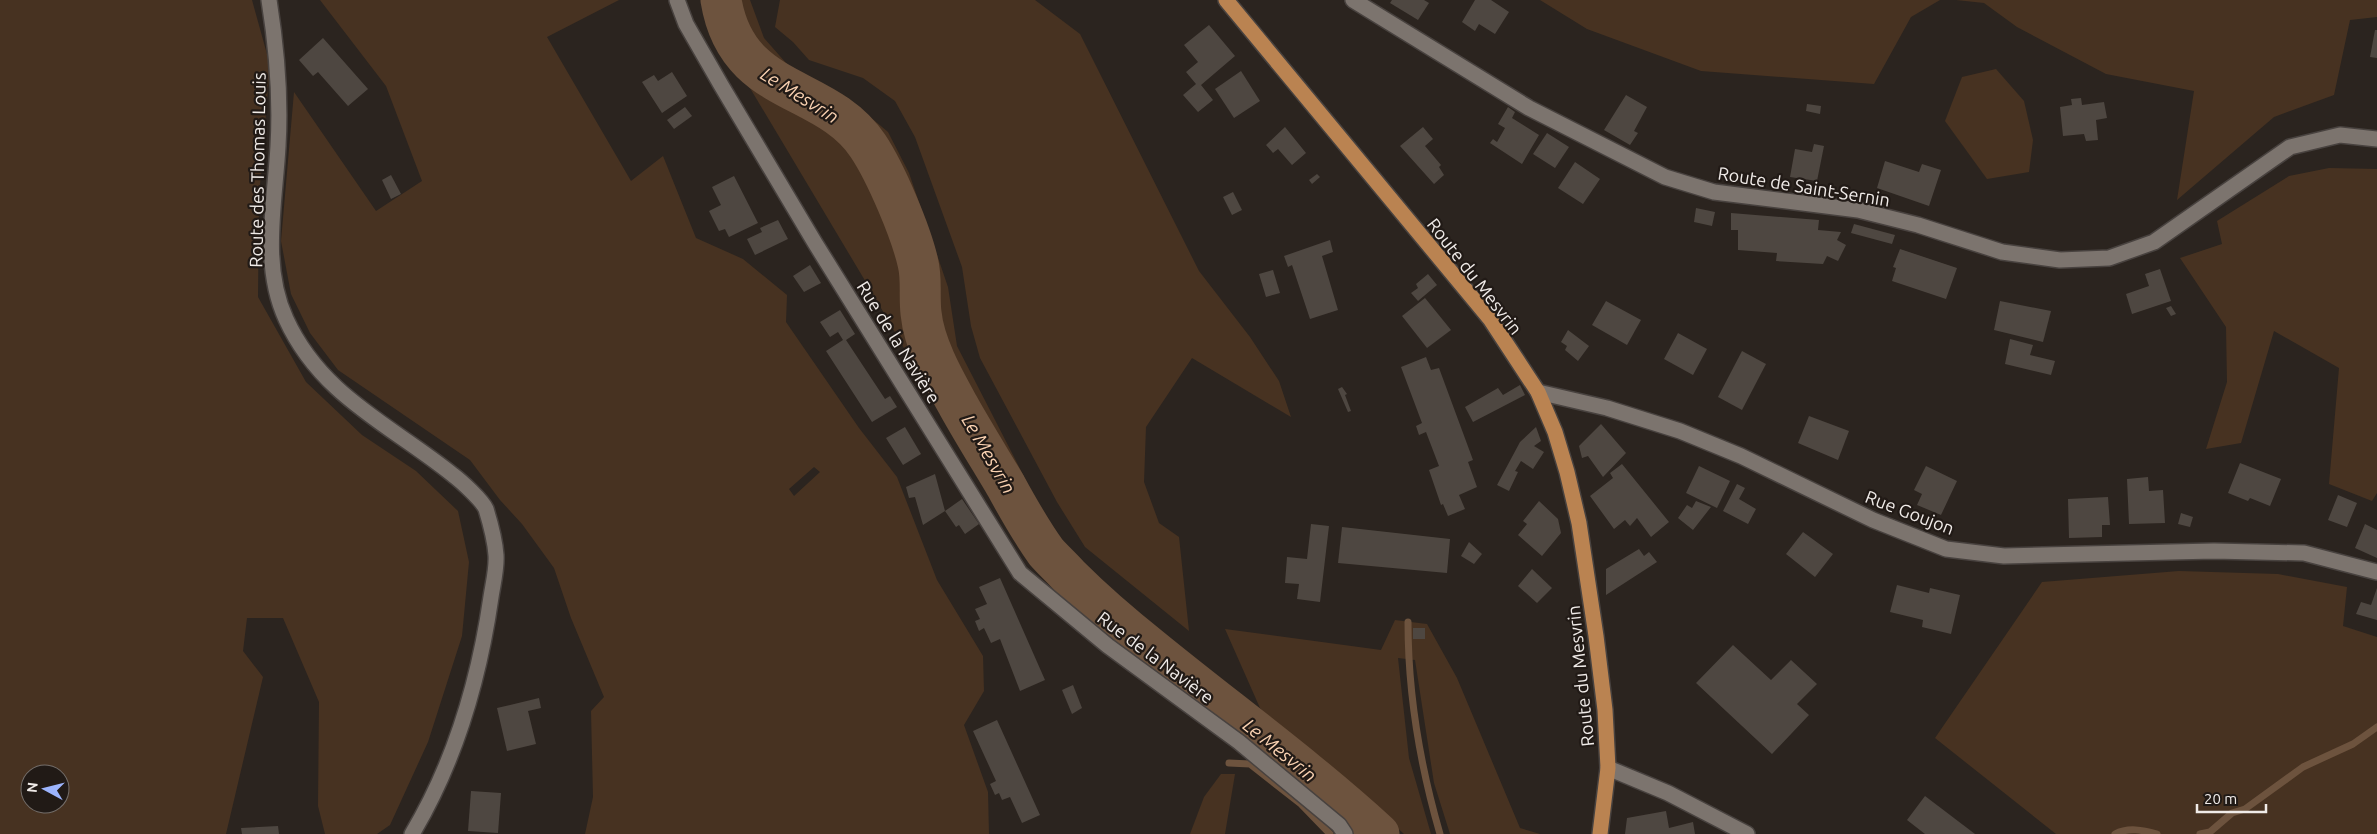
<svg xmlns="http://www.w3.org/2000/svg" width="2377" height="834" font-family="Ubuntu,sans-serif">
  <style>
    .green { fill: #473221; fill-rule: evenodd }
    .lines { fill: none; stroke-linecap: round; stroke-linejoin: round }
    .stream { stroke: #6d533e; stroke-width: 7 }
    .river { stroke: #6d533e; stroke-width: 41 }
    .building { fill: #4e4741 }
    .minor-casing { stroke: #48423f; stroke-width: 18 }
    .major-casing { stroke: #48423f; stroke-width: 18 }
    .minor { stroke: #7c746e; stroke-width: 15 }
    .major { stroke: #ba8351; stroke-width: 15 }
    .labels { text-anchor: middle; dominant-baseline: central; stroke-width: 4.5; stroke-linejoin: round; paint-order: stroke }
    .street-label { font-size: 18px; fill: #f0ebe8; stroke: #211a16 }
    .water-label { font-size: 19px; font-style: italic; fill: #f9d1b1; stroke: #211a16 }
  </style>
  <rect width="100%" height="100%" fill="#2b241f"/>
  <g class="green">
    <path d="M0,0H252L270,65L259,197L258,297L306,382L362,435L416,471L458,511L469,562L462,636L428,742L390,825L377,834H325L318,806L319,702L283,618H247L243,651L263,677L226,834H0ZM30,774H60V804H30Z"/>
    <path d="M320,0H619L547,37L631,181L663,156L696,238L743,259L787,295L786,322L859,428L897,477L937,580L983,656L984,691L964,725L988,792L989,834H585L593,797L591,711L604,697L571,618L554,568L522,524L500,500L470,460L338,370L310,333L291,294L281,241L294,92L376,211L422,181L386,86ZM814,467L820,472L794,496L789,489Z"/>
    <path d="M732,0H750L764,38L794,72L856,105L888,132L909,173L948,287L957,346L1054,535L1042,529L970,405L930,317V277L920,245L882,160L863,132L821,98L775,72L733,16Z"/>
    <path d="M780,0H1035L1080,34L1199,271L1250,337L1279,381L1291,417L1192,358L1146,427L1144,482L1159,523L1179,537L1189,631L1085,547L1057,502L980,358L971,326L962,267L915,137L895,101L863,78L809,60L793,42L775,27Z"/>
    <path d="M1540,0H1940L1911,17L1874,84L1701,71L1587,29Z"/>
    <path d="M1956,0H2377V17L2350,20L2334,95L2274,117L2177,200L2194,91L2106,74L2017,27L1984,3Z"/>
    <path d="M1996,69L2024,101L2033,140L2029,172L1987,179L1945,121L1962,77Z"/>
    <path d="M747,83L768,90L826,124L859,150L893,217L909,258L910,284L918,332L961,427L945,420L873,294Z"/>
    <path d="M2329,168L2377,169V493L2372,501L2329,484L2339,368L2274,331L2241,443L2206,449L2227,382L2226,327L2180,258L2222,244L2217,221L2289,176Z"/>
    <path d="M2179,571L2278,574L2347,587L2343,626L2377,637V834H2056L1935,738L2042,582Z"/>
    <path d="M1395,620L1427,624L1457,678L1520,828L1540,834H1450L1434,783L1415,660L1398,658L1409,758L1431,834H1404L1344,779L1282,735L1260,708L1225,629L1381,650Z"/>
    <path d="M1221,774H1235L1225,834H1190L1204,797Z"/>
  </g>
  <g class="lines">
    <g class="stream">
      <path d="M1408,622C1408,695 1420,765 1440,834"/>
      <path d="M1229,763L1250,764L1301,804L1330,834"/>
      <path d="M2115,834C2128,827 2143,830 2157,834"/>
      <path d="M2200,834L2210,832L2232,813L2245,809L2303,767L2353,744L2377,727"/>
    </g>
    <path class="river" d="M721,0C737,98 825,82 868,146C886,173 911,232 918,263C922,279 919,296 921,313C924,344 943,378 958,405C973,432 990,459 1006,486C1018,508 1031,531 1046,552C1053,560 1062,568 1069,576C1095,602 1123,626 1152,649C1228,711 1307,768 1379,834"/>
  </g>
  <g class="building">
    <path d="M1392,0H1424L1429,3L1418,20L1390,3Z"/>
    <path d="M1475,0H1491L1509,12L1495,34L1479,24L1475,31L1462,22Z"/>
    <path d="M1209,25L1235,56L1201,85L1213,100L1198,112L1183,95L1196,84L1186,72L1198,62L1184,45Z"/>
    <path d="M2375,30H2377V58L2370,57Z"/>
    <path d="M323,38L368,89L348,106L318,72L313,76L299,60Z"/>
    <path d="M1241,71L1260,101L1234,118L1215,89Z"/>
    <path d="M672,72L687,96L662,113L642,82L654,75L658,81Z"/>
    <path d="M1626,95L1647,107L1634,131L1638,133L1630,145L1604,130Z"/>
    <path d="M2081,98L2082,105L2104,102L2107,118L2096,120L2098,140L2086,141L2084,134L2063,136L2060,107L2072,105L2071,99Z"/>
    <path d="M1807,104L1821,106L1820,114L1806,111Z"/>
    <path d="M685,107L692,116L674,129L667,120Z"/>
    <path d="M1508,107L1515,112L1512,118L1539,135L1522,164L1490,143L1493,139L1497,142L1505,128L1498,124Z"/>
    <path d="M1285,127L1306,153L1292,165L1278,149L1273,153L1266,145Z"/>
    <path d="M1423,127L1433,139L1425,146L1441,165L1439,167L1444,175L1434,184L1400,146Z"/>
    <path d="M1547,133L1569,147L1555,168L1533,154Z"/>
    <path d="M1814,144L1824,146L1817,181L1790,177L1795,149L1812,152Z"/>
    <path d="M1885,161L1919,172L1922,164L1941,170L1929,206L1877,188Z"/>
    <path d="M1575,162L1600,179L1583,204L1558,188Z"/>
    <path d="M1317,174L1320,177L1312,184L1309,180Z"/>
    <path d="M391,175L401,194L391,199L382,180Z"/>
    <path d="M734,176L758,223L729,237L725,229L719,231L709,211L721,205L712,187Z"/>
    <path d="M1233,192L1242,210L1232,215L1223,197Z"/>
    <path d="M1696,208L1715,212L1712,226L1694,222Z"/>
    <path d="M1731,213L1819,220L1818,230L1841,232L1837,240L1846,245L1838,261L1827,256L1823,264L1776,261L1777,253L1738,250V230H1731Z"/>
    <path d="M778,220L788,239L755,255L747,239L762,232L760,228Z"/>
    <path d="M1854,224L1895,235L1892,244L1851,233Z"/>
    <path d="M1330,240L1333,252L1322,256L1338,310L1310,319L1292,265L1288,267L1284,256Z"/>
    <path d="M1900,249L1957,268L1946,299L1892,281L1896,268L1893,267Z"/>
    <path d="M810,265L821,283L804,292L793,276Z"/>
    <path d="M2160,269L2171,301L2132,314L2126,294L2149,286L2145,274Z"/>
    <path d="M1273,270L1280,293L1266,297L1259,274Z"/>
    <path d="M1428,274L1437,285L1418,301L1411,293L1418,288L1416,284Z"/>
    <path d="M1425,298L1451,330L1427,348L1402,316Z"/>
    <path d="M1606,301L1641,320L1627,345L1592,325Z"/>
    <path d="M2000,301L2051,311L2043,342L1994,330Z"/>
    <path d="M2171,306L2176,314L2171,316L2166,308Z"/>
    <path d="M840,310L855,334L846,340L885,399L890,396L897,407L872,422L826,351L843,340L838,332L830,337L820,322Z"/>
    <path d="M1568,330L1589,346L1578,361L1565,350L1567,346L1561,342Z"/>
    <path d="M1678,333L1707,349L1693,375L1664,359Z"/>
    <path d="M2010,339L2033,345L2030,355L2055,361L2051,375L2005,364Z"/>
    <path d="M1742,351L1766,364L1742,410L1718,397Z"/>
    <path d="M1426,357L1431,370L1439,368L1473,460L1468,462L1477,487L1459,495L1465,509L1448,516L1443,504L1441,505L1429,470L1439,466L1426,432L1419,435L1416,426L1422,423L1401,367Z"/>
    <path d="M1520,385L1525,395L1473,422L1465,407L1498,388L1503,395Z"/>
    <path d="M1342,387L1347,394L1345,395L1351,411L1348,412L1338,389Z"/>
    <path d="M1809,416L1849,431L1838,460L1798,443Z"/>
    <path d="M1601,424L1626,453L1603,477L1588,456L1582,458L1579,446Z"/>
    <path d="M905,427L921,454L903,465L886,438Z"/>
    <path d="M1536,427L1541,441L1534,446L1544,452L1533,469L1521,461L1515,471L1518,472L1509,491L1497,485L1520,442Z"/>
    <path d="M2240,463L2281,479L2270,506L2250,498L2248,501L2228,493Z"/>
    <path d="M1622,464L1669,522L1651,537L1637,518L1630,526L1625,520L1614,529L1590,496L1613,478L1610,473Z"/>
    <path d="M1699,466L1730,481L1717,508L1686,493Z"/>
    <path d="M1926,466L1957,481L1941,515L1917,505L1922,494L1914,490Z"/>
    <path d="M935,474L945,511L923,525L915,497L909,498L906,487Z"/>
    <path d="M2148,477L2149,491L2163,490L2165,523L2129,524L2127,479Z"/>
    <path d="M1737,484L1745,488L1739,499L1756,509L1748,524L1723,511Z"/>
    <path d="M2338,495L2357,503L2347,527L2328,520Z"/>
    <path d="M2108,497L2110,525H2102V537L2069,538L2068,499Z"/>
    <path d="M962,499L979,524L965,534L959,525L956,527L945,511Z"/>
    <path d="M1539,501L1558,519L1561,533L1542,556L1518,535L1527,524L1523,521Z"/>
    <path d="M1696,501L1711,507L1693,530L1678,518L1687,505L1692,508Z"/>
    <path d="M2181,513L2193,517L2190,527L2178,524Z"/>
    <path d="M1311,524L1329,526L1320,602L1297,599L1299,584L1285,583L1287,557L1307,559Z"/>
    <path d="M2365,524L2377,530V558L2355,548Z"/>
    <path d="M1342,527L1450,539L1447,573L1338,563Z"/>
    <path d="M1803,532L1833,554L1815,577L1786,554Z"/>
    <path d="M1469,542L1482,554L1474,564L1461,556Z"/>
    <path d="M1639,549L1644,556L1649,552L1657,562L1606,595V569Z"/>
    <path d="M1532,569L1552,588L1537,603L1518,586Z"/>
    <path d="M1000,578L1045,680L1020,691L1000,639L991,643L984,628L979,631L975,621L980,619L975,609L987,604L979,587Z"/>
    <path d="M1897,585L1929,593L1930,588L1960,595L1951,634L1922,627L1923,620L1890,612Z"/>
    <path d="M2377,588V620L2356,614L2361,602L2371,605Z"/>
    <rect x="1413" y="628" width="12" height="11"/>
    <path d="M1733,645L1771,680L1791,660L1817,684L1797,704L1809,715L1772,754L1696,683Z"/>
    <path d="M1073,685L1082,708L1072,714L1062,690Z"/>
    <path d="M539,698L541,708L528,711L536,744L507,751L497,708Z"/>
    <path d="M997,720L1040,815L1022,823L1010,797L1002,800L999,793L995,795L990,784L996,781L973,731Z"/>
    <path d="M471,791L501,793L498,833L468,831Z"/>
    <path d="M1925,796L1975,834H1925L1907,820Z"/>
    <path d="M1666,811L1669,828L1693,822L1695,834H1625L1627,818Z"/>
    <path d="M278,826L279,834H242L241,828Z"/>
  </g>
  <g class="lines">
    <g class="minor-casing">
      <g id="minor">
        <path d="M269,0C277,50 281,95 278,146C275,203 261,265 286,319C321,396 391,425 453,475C461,481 482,500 486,509C490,522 495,541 496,555C497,568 493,584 491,597C479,680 455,762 412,834"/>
        <path d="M677,0L686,24L721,85L815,243L1020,573L1108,646L1239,742L1339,825L1345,834"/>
        <path d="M1353,0L1529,108L1665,177L1714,192L1858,210L1918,225L2002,252L2060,260L2109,258L2154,242L2290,147L2340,135L2377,139"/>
        <path d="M1538,392L1607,408L1680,431L1741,456L1873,520L1946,549L2004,556L2214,551L2304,553L2377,572"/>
        <path d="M1608,768L1668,793L1747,834"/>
      </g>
    </g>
    <g class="major-casing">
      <path id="major" d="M1226,0L1490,319L1538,392L1555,432L1567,472L1579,523L1596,636L1605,710L1608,768L1600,834"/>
    </g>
    <use href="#minor" class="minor"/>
    <use href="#major" class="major"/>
  </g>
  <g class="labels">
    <g class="street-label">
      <text transform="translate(257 170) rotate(-89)">Route des Thomas Louis</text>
      <text transform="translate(1804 186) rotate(9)">Route de Saint-Sernin</text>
      <text transform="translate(1475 276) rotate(52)">Route du Mesvrin</text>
      <text transform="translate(899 342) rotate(58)">Rue de la Navière</text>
      <text transform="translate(1910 512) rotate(21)">Rue Goujon</text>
      <text transform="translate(1156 657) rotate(37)">Rue de la Navière</text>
      <text transform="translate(1580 676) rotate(-96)">Route du Mesvrin</text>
    </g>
    <g class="water-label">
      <text transform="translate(800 95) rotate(32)">Le Mesvrin</text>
      <text transform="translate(989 454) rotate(60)">Le Mesvrin</text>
      <text transform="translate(1280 750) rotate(39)">Le Mesvrin</text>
    </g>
  </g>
  <g transform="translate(45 789) rotate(277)"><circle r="24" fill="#211a16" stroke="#746e6a"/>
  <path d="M0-4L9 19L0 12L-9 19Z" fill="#9cb4fd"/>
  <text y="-8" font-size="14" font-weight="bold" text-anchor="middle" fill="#f0ebe8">N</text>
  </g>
  <path d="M2197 804v8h69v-8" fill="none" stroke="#f0ebe8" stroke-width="2.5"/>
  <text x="2204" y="804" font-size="15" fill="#f0ebe8" stroke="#211a16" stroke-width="4" paint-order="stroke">20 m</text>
</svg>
